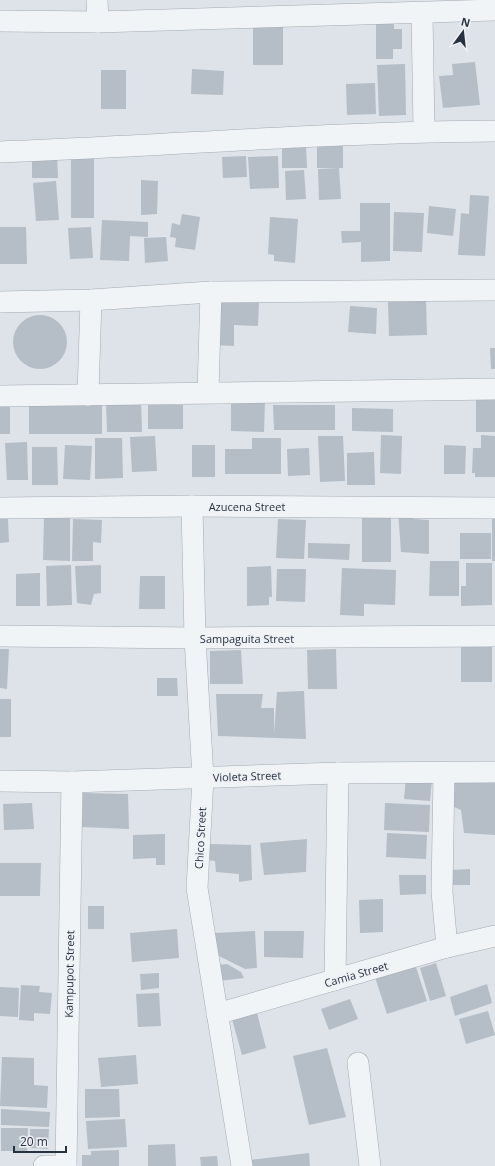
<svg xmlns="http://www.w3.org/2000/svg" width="495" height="1166" font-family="'Open Sans',sans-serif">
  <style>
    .building { fill: #b5bdc6 }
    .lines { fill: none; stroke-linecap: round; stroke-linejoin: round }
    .minor-casing { stroke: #a3aab3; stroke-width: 22 }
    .minor { stroke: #f1f4f7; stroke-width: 21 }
    .labels { text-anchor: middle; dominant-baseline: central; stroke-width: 3.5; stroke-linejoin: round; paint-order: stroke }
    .street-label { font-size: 11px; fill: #273240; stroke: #eef2f6 }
  </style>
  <rect width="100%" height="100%" fill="#dee3e9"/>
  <g class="building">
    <path d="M253,19L283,20V65H253Z"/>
    <path d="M376,19H394V29H402V49H393V59H376Z"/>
    <path d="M475,62L480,105L443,108L439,76L453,75L452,64Z"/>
    <path d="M405,64L406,115L379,116L377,65Z"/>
    <path d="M192,69L224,71L223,95L191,94Z"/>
    <rect x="101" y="70" width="25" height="39"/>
    <path d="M375,83L376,114L347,115L346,84Z"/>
    <path d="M343,143V168H317V144Z"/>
    <path d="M282,145H306L307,168H282Z"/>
    <path d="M57,154L58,178H32V155Z"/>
    <path d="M94,155V218H71V156Z"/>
    <path d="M246,156L247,177L223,178L222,157Z"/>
    <path d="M278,156L279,188L250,189L248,157Z"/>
    <path d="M339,168L341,199L319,200L318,169Z"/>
    <path d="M304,170L306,199L286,200L285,171Z"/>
    <path d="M141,180L158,181L157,214L141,215Z"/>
    <path d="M56,181L59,220L36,221L33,183Z"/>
    <path d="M470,195L489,196L485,256L458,255L461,213L469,214Z"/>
    <path d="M360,203H390V261L361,262V242L342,243L341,231H360Z"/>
    <path d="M429,206L456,209L453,236L427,233Z"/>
    <path d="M394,212L424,213L422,252L393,251Z"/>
    <path d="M182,214L200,217L195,250L175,247L176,238L170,237L172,223L180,225Z"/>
    <path d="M270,217L298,219L295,263L274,261V255L268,254Z"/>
    <path d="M102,220L148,222V237L130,236L129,261L100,260Z"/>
    <path d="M0,227H26L27,264H0Z"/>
    <path d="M91,227L93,258L70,259L68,228Z"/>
    <path d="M166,237L168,261L145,263L144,238Z"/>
    <path d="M216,301L259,302L258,326L234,325V346L215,345Z"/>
    <path d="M426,301L427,335L389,336L388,302Z"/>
    <path d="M350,306L377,308L376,334L348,332Z"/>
    <circle cx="40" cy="342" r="27"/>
    <path d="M490,348H495V369H491Z"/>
    <path d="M231,398L265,400L264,432L231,431Z"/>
    <rect x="476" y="399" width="19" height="33"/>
    <rect x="0" y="401" width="10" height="33"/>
    <path d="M106,401H141L142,432H107Z"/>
    <rect x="29" y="402" width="73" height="32"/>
    <rect x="148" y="405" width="35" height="24"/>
    <path d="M273,405H335V430H274Z"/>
    <path d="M352,408L393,409V432L352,431Z"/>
    <path d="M381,435L402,436L401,474L380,473Z"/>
    <path d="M481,435L495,436V477H475V473H472L473,448H481Z"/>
    <path d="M155,436L157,471L132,472L130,437Z"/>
    <path d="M318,436H343L345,481L320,482Z"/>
    <path d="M95,438H122L123,478L95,479Z"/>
    <path d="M252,438H281V474H225V449H252Z"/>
    <path d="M27,442L28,480H7L5,443Z"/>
    <path d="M65,445L92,446L90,480L63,479Z"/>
    <rect x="192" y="445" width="23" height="32"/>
    <path d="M444,445L466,446L465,474H444Z"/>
    <path d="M32,447H57L58,485H32Z"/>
    <path d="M309,448L310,475L288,476L287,449Z"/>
    <path d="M374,452L375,485H347V453Z"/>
    <rect x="492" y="510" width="3" height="51"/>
    <path d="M398,511L413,512L414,519L429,520V554L401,552Z"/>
    <rect x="362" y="517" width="29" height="45"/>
    <path d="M0,518H8L9,542L0,543Z"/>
    <path d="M44,518H70V561L43,560Z"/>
    <path d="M73,519L102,520L101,543L93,542V561H72Z"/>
    <path d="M278,519L306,520L304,559L276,558Z"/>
    <rect x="460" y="533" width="31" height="26"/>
    <path d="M308,543L350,544L349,560L308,558Z"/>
    <path d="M430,561H459V596H429Z"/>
    <path d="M466,563H492V605L461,606V586H466Z"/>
    <path d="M71,565L72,605L47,606L46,566Z"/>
    <path d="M101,565V593L94,594L91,605L77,603L75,566Z"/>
    <path d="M271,566L272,597H269V605L247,606V567Z"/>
    <path d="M342,568L396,570L395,605L364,604V616L340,615Z"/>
    <path d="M277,569H306L305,602L276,601Z"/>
    <path d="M40,573V606H16V574Z"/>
    <path d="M140,576H165V609H139Z"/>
    <rect x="461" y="644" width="31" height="38"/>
    <path d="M0,649H9L7,689L0,688Z"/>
    <path d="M336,649L337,689H308L307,650Z"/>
    <path d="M241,650L243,684H210V651Z"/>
    <path d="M157,678H177L178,696H157Z"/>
    <path d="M304,691L306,739L218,736L216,694H263L261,708H274V734L277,692Z"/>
    <rect x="0" y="699" width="11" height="38"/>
    <path d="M406,777L432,779L430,801L404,799Z"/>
    <path d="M452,781L495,783V835L464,833L461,810L452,806Z"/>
    <path d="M83,793L128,794L129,829L82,827Z"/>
    <path d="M32,803L34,829L4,830L3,804Z"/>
    <path d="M385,803L430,805L429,832L384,830Z"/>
    <path d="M387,833L427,835L426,859L386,857Z"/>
    <path d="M165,834V865H156V858L133,859V835Z"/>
    <path d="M307,839L306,872L264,875L260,843Z"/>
    <path d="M210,844L251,845L252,880L239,882V874L216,872L215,861L208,860Z"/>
    <path d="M0,863H41L40,896H0Z"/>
    <path d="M470,869V885H451V870Z"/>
    <path d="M399,875H426V894L400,895Z"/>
    <path d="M383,899V932L360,933L359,900Z"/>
    <rect x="88" y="906" width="16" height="23"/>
    <path d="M177,929L179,958L132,962L130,933Z"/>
    <path d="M255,931L257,968L245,969L215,954L214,933Z"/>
    <path d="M264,931H304L303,958L264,957Z"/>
    <path d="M436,963L446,996L430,1001L420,968Z"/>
    <path d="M227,964L241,972L244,978L219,981L217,965Z"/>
    <path d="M415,964L427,1001L387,1014L375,977Z"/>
    <path d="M159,973V988L141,990L140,974Z"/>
    <path d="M487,984L492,1003L455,1016L450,997Z"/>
    <path d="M21,985L40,986L39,992L52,993L50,1014L34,1013V1021L19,1020Z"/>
    <path d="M0,987L19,988L18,1017L0,1016Z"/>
    <path d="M159,993L161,1026L138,1027L136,994Z"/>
    <path d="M350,999L358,1019L329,1030L321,1009Z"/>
    <path d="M488,1011L495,1035L466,1044L459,1019Z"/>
    <path d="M257,1013L266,1048L242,1055L232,1019Z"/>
    <path d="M327,1048L346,1117L309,1125L293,1056Z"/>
    <path d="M136,1055L138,1084L101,1087L98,1058Z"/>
    <path d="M2,1057L34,1058V1085L48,1086L47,1108L0,1106Z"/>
    <path d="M85,1089H119L120,1117L85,1118Z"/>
    <path d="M1,1109L50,1112L49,1127L1,1125Z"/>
    <path d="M125,1119L127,1147L88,1149L86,1121Z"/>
    <path d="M1,1128H28L27,1151H1Z"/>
    <path d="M30,1129H49L48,1149L30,1148Z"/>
    <path d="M175,1144L176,1166H148V1145Z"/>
    <path d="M119,1150V1166H82V1155H91V1151Z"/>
    <path d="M309,1153L310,1166H249V1160Z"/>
    <path d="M217,1156L218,1166H201L200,1157Z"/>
  </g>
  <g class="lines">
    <g class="minor-casing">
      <g id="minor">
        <path d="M97,0L98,22"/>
        <path d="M422,13L424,131"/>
        <path d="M0,21L98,22L495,10"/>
        <path d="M0,152C165,146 330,132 495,131"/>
        <path d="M0,302L91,300L211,292L495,290"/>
        <path d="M208,392L211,292"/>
        <path d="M88,395L91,300"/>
        <path d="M0,396L495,389"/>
        <path d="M192,506L195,638L203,778L197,888L242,1166"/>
        <path d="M0,508L192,506L495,508"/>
        <path d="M0,636L195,638L495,636"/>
        <path d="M444,773L442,892L447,947"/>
        <path d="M0,781L72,782L338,773L495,772"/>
        <path d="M335,980L338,773"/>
        <path d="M217,1014L447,947L495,936"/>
        <path d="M358,1063L370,1166"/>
        <path d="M44,1166H66"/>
        <path d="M66,1166L72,782"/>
      </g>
    </g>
    <use href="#minor" class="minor"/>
  </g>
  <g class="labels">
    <g class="street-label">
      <text x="247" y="506">Azucena Street</text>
      <text x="247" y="638">Sampaguita Street</text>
      <text transform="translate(247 776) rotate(-2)">Violeta Street</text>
      <text transform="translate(200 838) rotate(-87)">Chico Street</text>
      <text transform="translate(69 974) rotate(-89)">Kampupot Street</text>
      <text transform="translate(356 974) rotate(-16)">Camia Street</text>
    </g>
  </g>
  <g transform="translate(463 32) rotate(15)" stroke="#eef2f6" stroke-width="3" paint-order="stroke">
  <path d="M0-3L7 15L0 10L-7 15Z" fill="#273240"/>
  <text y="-6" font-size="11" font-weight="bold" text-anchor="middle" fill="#273240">N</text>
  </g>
  <path d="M14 1146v6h52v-6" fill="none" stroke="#273240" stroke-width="2"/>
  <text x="20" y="1146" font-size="12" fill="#273240" stroke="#eef2f6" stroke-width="3" paint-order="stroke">20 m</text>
</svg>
